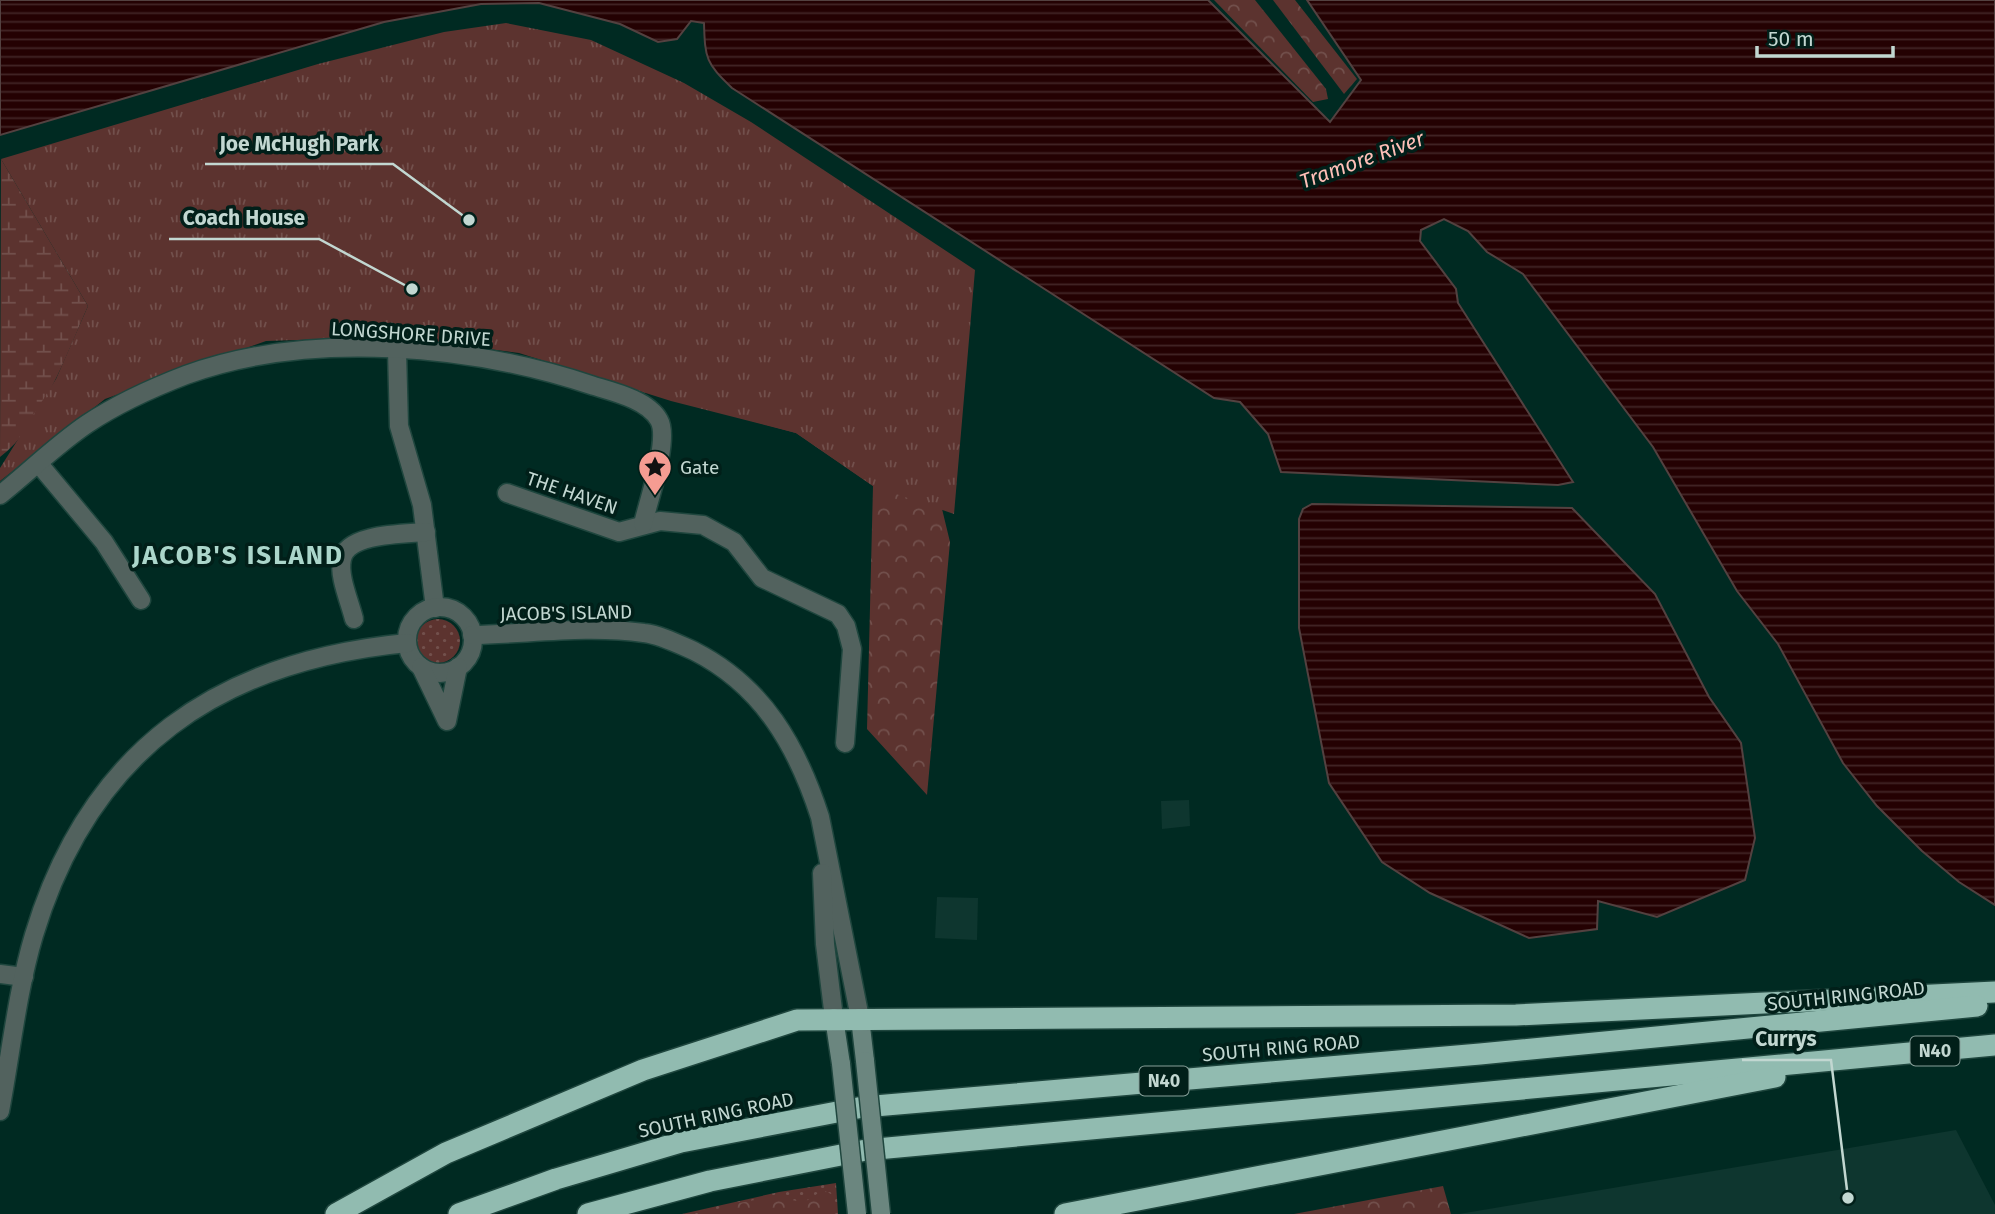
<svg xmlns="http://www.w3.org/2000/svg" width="1995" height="1214" font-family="'Fira Sans',sans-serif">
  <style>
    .built { fill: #0e362f }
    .grass { fill: url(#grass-dots) }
    .forest { fill: url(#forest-crowns) }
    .wetland { fill: url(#wetland-marsh) }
    .park { fill: url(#park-tufts) }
    .water { fill: url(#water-rules); stroke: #534140; stroke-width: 2 }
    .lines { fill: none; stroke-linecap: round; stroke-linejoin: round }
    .street-casing { stroke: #1f463e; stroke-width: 21 }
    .secondary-casing { stroke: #1f463e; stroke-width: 21 }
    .highway-casing { stroke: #1f463e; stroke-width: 24 }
    .street { stroke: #52625e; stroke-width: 18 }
    .secondary { stroke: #6b867f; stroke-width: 18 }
    .highway { stroke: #91bbb0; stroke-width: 21 }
    .secondary-bridge-casing { stroke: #1f463e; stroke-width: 21; stroke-linecap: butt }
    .secondary-bridge { stroke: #6b867f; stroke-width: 18 }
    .labels { text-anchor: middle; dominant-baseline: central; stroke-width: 7; stroke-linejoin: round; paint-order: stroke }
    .shield { fill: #011f19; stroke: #88a09a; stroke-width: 2 }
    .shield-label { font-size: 18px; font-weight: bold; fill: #c2d7d1 }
    .street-label { font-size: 19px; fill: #c2d7d1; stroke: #011f19 }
    .poi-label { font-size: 19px; fill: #c2d7d1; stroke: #011f19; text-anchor: start }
    .water-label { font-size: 21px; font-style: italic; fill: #febfb7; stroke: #011f19 }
    .district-label { font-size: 26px; font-weight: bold; letter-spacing: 2px; fill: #abd6cb; stroke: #011f19 }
    .leader { fill: none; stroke: #c2d7d1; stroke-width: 2.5 }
    .callout-dot { fill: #c2d7d1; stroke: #011f19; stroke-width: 2.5 }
    .callout-label { font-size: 21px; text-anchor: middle; font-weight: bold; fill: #c2d7d1; stroke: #011f19; stroke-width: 7; stroke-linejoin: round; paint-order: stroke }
  </style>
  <defs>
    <pattern id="grass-dots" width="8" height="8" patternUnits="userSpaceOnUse" patternTransform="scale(1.75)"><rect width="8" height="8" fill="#5c332f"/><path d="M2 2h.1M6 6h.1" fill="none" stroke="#72504c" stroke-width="1.8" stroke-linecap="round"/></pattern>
    <pattern id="forest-crowns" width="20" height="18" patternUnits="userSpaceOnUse" patternTransform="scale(1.75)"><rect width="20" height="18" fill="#5c332f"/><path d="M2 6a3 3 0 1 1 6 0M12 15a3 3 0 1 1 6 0" fill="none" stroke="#72504c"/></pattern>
    <pattern id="wetland-marsh" width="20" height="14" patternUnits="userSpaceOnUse" patternTransform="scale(1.75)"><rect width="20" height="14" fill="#5c332f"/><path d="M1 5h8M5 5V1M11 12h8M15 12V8" fill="none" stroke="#72504c"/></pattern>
    <pattern id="park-tufts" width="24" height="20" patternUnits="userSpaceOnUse" patternTransform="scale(1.75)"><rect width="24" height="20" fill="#5c332f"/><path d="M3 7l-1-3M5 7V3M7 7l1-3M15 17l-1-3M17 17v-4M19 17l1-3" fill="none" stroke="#72504c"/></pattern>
    <pattern id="water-rules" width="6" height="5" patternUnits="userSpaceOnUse" patternTransform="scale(1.75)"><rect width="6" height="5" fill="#240102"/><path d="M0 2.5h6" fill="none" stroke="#422526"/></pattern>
  </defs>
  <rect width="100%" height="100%" fill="#002a22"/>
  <g class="built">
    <path d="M1189,800L1190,826L1162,829L1161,801Z"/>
    <path d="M937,897L978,898L977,940L935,938Z"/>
    <path d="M1956,1130L1995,1205V1214H1459Z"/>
  </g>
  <g class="grass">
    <circle cx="438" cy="641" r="22"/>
    <path d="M836,1183L838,1214H682L779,1192Z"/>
  </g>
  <g class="forest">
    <path d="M1214,0H1255L1326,89L1328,99L1313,102Z"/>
    <path d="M1273,0H1295L1357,79L1344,94Z"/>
    <path d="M315,202L936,484L950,542L927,795L867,729L873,486L796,433L634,389L512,344Z"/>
    <path d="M1443,1186L1451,1214H1294Z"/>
    <path d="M823,1190L833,1195L835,1214H699C734,1205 768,1191 803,1203Z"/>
  </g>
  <path class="wetland" d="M1,159L88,306C68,351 40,428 0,457Z"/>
  <path class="park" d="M506,23L591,40L684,83L751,122L975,270L954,514L873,486L796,433L671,401L519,353L395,337L266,341L105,399L0,481V468L56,379L88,306L1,159L318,64L444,32Z"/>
  <g class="water">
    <path d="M0,0H1208L1330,122L1361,80L1307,0H1995V905L1959,882L1922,851L1877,806L1843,763L1778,644L1737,591L1653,447L1523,274L1487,252L1468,231L1444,219L1421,230L1420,241L1456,289L1458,303L1573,482L1558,485L1281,472L1268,434L1240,402L1214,398L732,88C706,63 705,59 704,23L691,21L677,39L658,42L620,24L539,3L481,4L384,22L0,135Z"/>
    <path d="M1312,504L1572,508L1655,594L1709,697L1741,743L1755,838L1745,880L1657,917L1598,901L1597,929L1529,938L1430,893L1382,862L1329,783L1299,628V519L1303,509Z"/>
  </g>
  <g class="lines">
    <g class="street-casing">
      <g id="street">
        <path d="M397,351L399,426L422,505L435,608"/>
        <path d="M39,464L104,542L141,600"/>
        <path d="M507,493L619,532L660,521L703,525L734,542L762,578L838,614L846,626L852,649L845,743"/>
        <path d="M0,495C29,472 56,445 87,424C117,404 152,388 186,375C310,330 472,345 594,386C614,392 648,400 659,420C670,439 648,502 643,524"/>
        <circle cx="440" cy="640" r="33"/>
        <path d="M354,619C350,602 338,576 342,559C347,533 405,534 426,532"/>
        <path d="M472,635C529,634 587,625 644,633C661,635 678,644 694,651C763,686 797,746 820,817L860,1018"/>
        <path d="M421,667L447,721L458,667"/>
        <path d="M822,873L825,944L834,1018"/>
        <path d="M0,974L24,977"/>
        <path d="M0,1111C11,1053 17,992 34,935C90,749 219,661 407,643"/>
      </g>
    </g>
    <g class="secondary-casing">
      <g id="secondary">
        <path d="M834,1018L841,1064"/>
        <path d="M860,1018L865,1061"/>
      </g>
    </g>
    <g class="highway-casing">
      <g id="highway">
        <path d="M336,1214L446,1153L643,1070L797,1020L1516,1015L1995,992"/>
        <path d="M459,1214L556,1179L681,1142L863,1107L1480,1054L1977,1006"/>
        <path d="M588,1214L710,1181L866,1150L1995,1045"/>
        <path d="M1065,1214L1775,1077"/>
      </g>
    </g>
    <use href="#street" class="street"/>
    <use href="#secondary" class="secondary"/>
    <use href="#highway" class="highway"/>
    <g class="secondary-bridge-casing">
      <g id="secondary-bridge">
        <path d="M865,1061L881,1214"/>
        <path d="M841,1064L857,1214"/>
      </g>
    </g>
    <use href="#secondary-bridge" class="secondary-bridge"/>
  </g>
  <defs>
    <g id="sight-pin" transform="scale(1.75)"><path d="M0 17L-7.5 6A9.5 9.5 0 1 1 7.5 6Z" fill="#f59c92" stroke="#011f19"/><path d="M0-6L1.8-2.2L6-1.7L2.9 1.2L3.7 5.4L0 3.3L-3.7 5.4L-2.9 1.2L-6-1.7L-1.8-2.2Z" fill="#111"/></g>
  </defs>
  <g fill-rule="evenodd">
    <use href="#sight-pin" x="655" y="467"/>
  </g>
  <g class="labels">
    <g class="shield">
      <rect x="1910.5" y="1036.5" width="49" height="29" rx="5"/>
      <rect x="1139.5" y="1066.5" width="49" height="29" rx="5"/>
    </g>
    <g class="shield-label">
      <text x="1935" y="1051">N40</text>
      <text x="1164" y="1081">N40</text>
    </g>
    <g class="street-label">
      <text transform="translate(411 334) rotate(4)">LONGSHORE DRIVE</text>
      <text transform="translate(572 493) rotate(19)">THE HAVEN</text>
      <text transform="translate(566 613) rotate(-1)">JACOB'S ISLAND</text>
      <text transform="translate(1846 996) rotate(-6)">SOUTH RING ROAD</text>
      <text transform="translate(1281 1048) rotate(-5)">SOUTH RING ROAD</text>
      <text transform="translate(716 1115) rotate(-12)">SOUTH RING ROAD</text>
    </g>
    <g class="poi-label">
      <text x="680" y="467">Gate</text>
    </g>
    <g class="water-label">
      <text transform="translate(1362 160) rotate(-20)">Tramore River</text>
    </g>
    <g class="district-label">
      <text x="238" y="555">JACOB'S ISLAND</text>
    </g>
  </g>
  <path class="leader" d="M469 220L393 164H205M412 289L319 239H169M1848 1198L1831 1060H1742"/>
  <g class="callout-dot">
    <circle cx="469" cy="220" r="7"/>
    <circle cx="412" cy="289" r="7"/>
    <circle cx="1848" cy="1198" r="7"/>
  </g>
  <g class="callout-label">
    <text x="299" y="151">Joe McHugh Park</text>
    <text x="244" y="225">Coach House</text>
    <text x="1786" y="1046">Currys</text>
  </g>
  <path d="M1757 46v10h136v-10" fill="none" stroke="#c2d7d1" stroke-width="3.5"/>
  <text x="1768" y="46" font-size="21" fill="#c2d7d1" stroke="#011f19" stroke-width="5" paint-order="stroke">50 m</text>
</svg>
